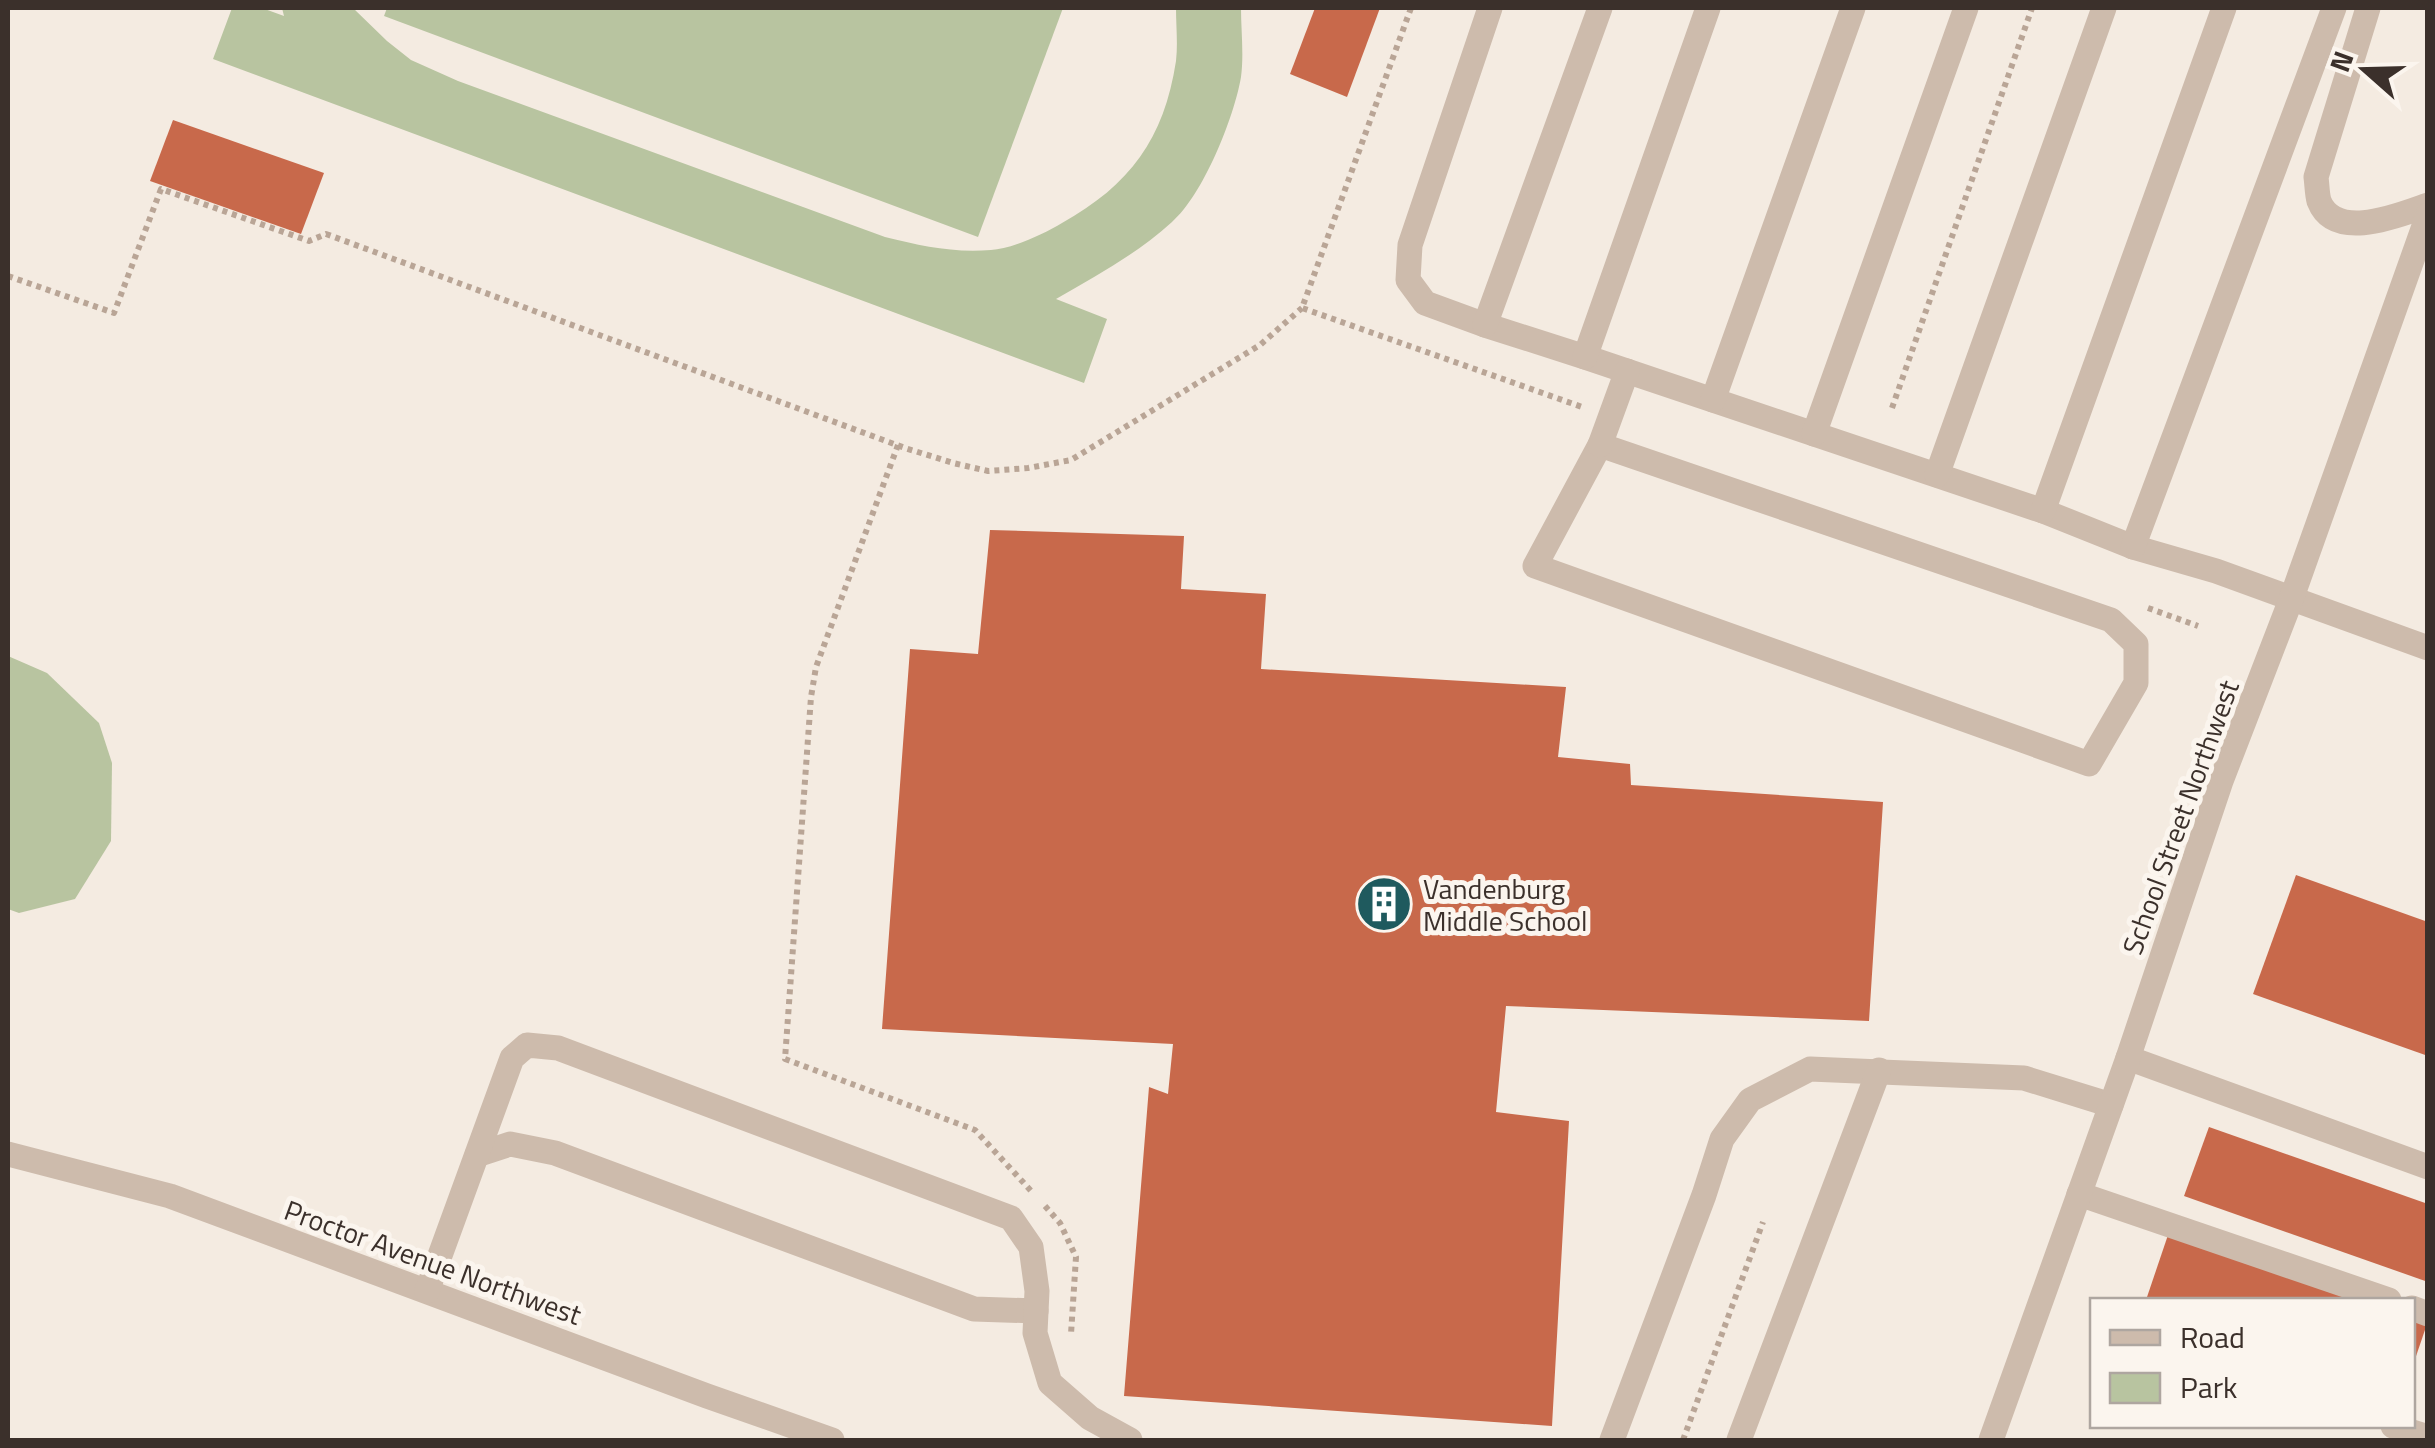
<svg xmlns="http://www.w3.org/2000/svg" width="2435" height="1448" font-family="'Titillium Web',sans-serif">
  <style>
    .green { fill: #b8c4a0 }
    .building { fill: #c8694b }
    .lines { fill: none; stroke-linecap: round; stroke-linejoin: round }
    .path { stroke: #b9a596; stroke-width: 6; stroke-dasharray: 5 5; stroke-linecap: butt }
    .minor { stroke: #cdbbac; stroke-width: 25 }
    .labels { text-anchor: middle; dominant-baseline: central; stroke-width: 10; stroke-linejoin: round; paint-order: stroke }
    .street-label { font-size: 28px; fill: #3b302b; stroke: #fbf5ee }
    .poi-label { font-size: 28px; fill: #3b302b; stroke: #fbf5ee; text-anchor: start }
  </style>
  <rect width="100%" height="100%" fill="#f4ebe1"/>
  <g class="green">
    <path d="M232,8H262L284,16L282,8H353L387,41L411,60L458,81L885,237C922,246 952,253 991,250C1011,249 1044,234 1062,223C1130,185 1164,139 1176,61C1178,44 1176,25 1176,8H1241C1241,30 1244,55 1241,77C1234,118 1203,195 1172,222C1137,254 1097,275 1056,299L1107,319L1084,383L213,59Z"/>
    <path d="M387,8H1063L978,237L384,16Z"/>
    <path d="M8,656L47,673L99,723L112,763L111,841L75,899L19,913L8,909Z"/>
  </g>
  <g class="building">
    <path d="M1315,8H1380L1347,97L1290,74Z"/>
    <path d="M173,120L324,173L301,234L150,181Z"/>
    <path d="M990,530L1184,536L1181,589L1266,594L1261,669L1566,687L1558,757L1630,764L1631,785L1883,802L1869,1021L1506,1006L1496,1112L1569,1121L1552,1426L1124,1396L1149,1087L1168,1094L1173,1044L882,1029L910,649L978,654Z"/>
    <path d="M2296,875L2428,922V1056L2253,994Z"/>
    <path d="M2209,1127L2428,1204V1282L2184,1196Z"/>
    <path d="M2168,1235L2356,1300H2146Z"/>
    <path d="M2412,1319L2427,1324L2413,1365H2412Z"/>
  </g>
  <g class="lines">
    <g class="path">
      <path d="M1411,8L1302,308L1585,408"/>
      <path d="M8,276L114,313L161,189L309,241L326,234L905,448L953,463L988,471L1028,468L1071,460L1260,345L1302,308"/>
      <path d="M1892,408L2032,8"/>
      <path d="M898,445L816,667L811,697L785,1059L975,1130L1033,1193"/>
      <path d="M2148,608L2198,626"/>
      <path d="M1045,1206L1060,1223L1076,1257L1071,1334"/>
      <path d="M1683,1440L1763,1222"/>
    </g>
    <g class="minor">
      <path d="M1490,8L1410,245L1408,280L1425,303L1485,325L1585,357L2043,511L2133,547L2216,571L2428,648"/>
      <path d="M2368,8L2316,177C2317,184 2317,194 2319,201C2335,242 2399,215 2428,205"/>
      <path d="M1485,325L1600,8"/>
      <path d="M1585,357L1708,8"/>
      <path d="M1713,400L1853,8"/>
      <path d="M1814,434L1966,8"/>
      <path d="M1600,445L2111,620L2136,644V683L2089,764L1535,566Z"/>
      <path d="M1600,445L1627,371"/>
      <path d="M1937,475L2104,8"/>
      <path d="M2043,511L2224,8"/>
      <path d="M2133,547L2334,8"/>
      <path d="M2128,1058L2428,1167"/>
      <path d="M8,1154L170,1196L707,1396L832,1440"/>
      <path d="M477,1155L510,1144L555,1153L974,1309L1036,1311"/>
      <path d="M2079,1194L2389,1300"/>
      <path d="M427,1291L512,1058L527,1045L558,1048L1011,1218L1031,1247L1037,1291L1035,1333L1050,1383L1090,1418L1130,1440"/>
      <path d="M2412,1308L2428,1314"/>
      <path d="M2393,1426L2428,1437"/>
      <path d="M1612,1440L1704,1195L1722,1139L1750,1100L1810,1069L2024,1078L2111,1105"/>
      <path d="M1739,1440L1879,1070"/>
      <path d="M1991,1440L2128,1058L2221,781L2292,597L2428,215"/>
    </g>
  </g>
  <defs>
    <g id="building-disc" transform="scale(2.875)"><circle r="9.5" fill="#1f5a5e" stroke="#fbf5ee"/><path d="M-4-6H4V6H1V3H-1V6H-4ZM-2.5-4.3h1.7v1.8h-1.7ZM.8-4.3h1.7v1.8H.8ZM-2.5-1h1.7V.8h-1.7ZM.8-1h1.7V.8H.8Z" fill="#fff"/></g>
  </defs>
  <g fill-rule="evenodd">
    <use href="#building-disc" x="1384" y="904"/>
  </g>
  <g class="labels">
    <g class="street-label">
      <text transform="translate(2180 817) rotate(-70)">School Street Northwest</text>
      <text transform="translate(433 1262) rotate(20)">Proctor Avenue Northwest</text>
    </g>
    <g class="poi-label">
      <text x="1423" y="888">Vandenburg<tspan x="1423" dy="32">Middle School</tspan></text>
    </g>
  </g>
  <rect width="2435" height="1448" fill="none" stroke="#3b302b" stroke-width="20"/>
  <rect x="2090" y="1298" width="325" height="130" fill="#fbf5ee" stroke="#aea6a0" stroke-width="2.5"/>
  <rect x="2110" y="1330" width="50" height="15" fill="#cdbbac" stroke="#aea6a0" stroke-width="2.5"/>
  <text x="2180" y="1348" font-size="30" fill="#3b302b">Road</text>
  <rect x="2110" y="1373" width="50" height="30" fill="#b8c4a0" stroke="#aea6a0" stroke-width="2.5"/>
  <text x="2180" y="1398" font-size="30" fill="#3b302b">Park</text>
  <g transform="translate(2365 70) rotate(290)" stroke="#fbf5ee" stroke-width="8" paint-order="stroke">
  <path d="M0-8L18 38L0 25L-18 38Z" fill="#3b302b"/>
  <text y="-15" font-size="28" font-weight="bold" text-anchor="middle" fill="#3b302b">N</text>
  </g>
</svg>
